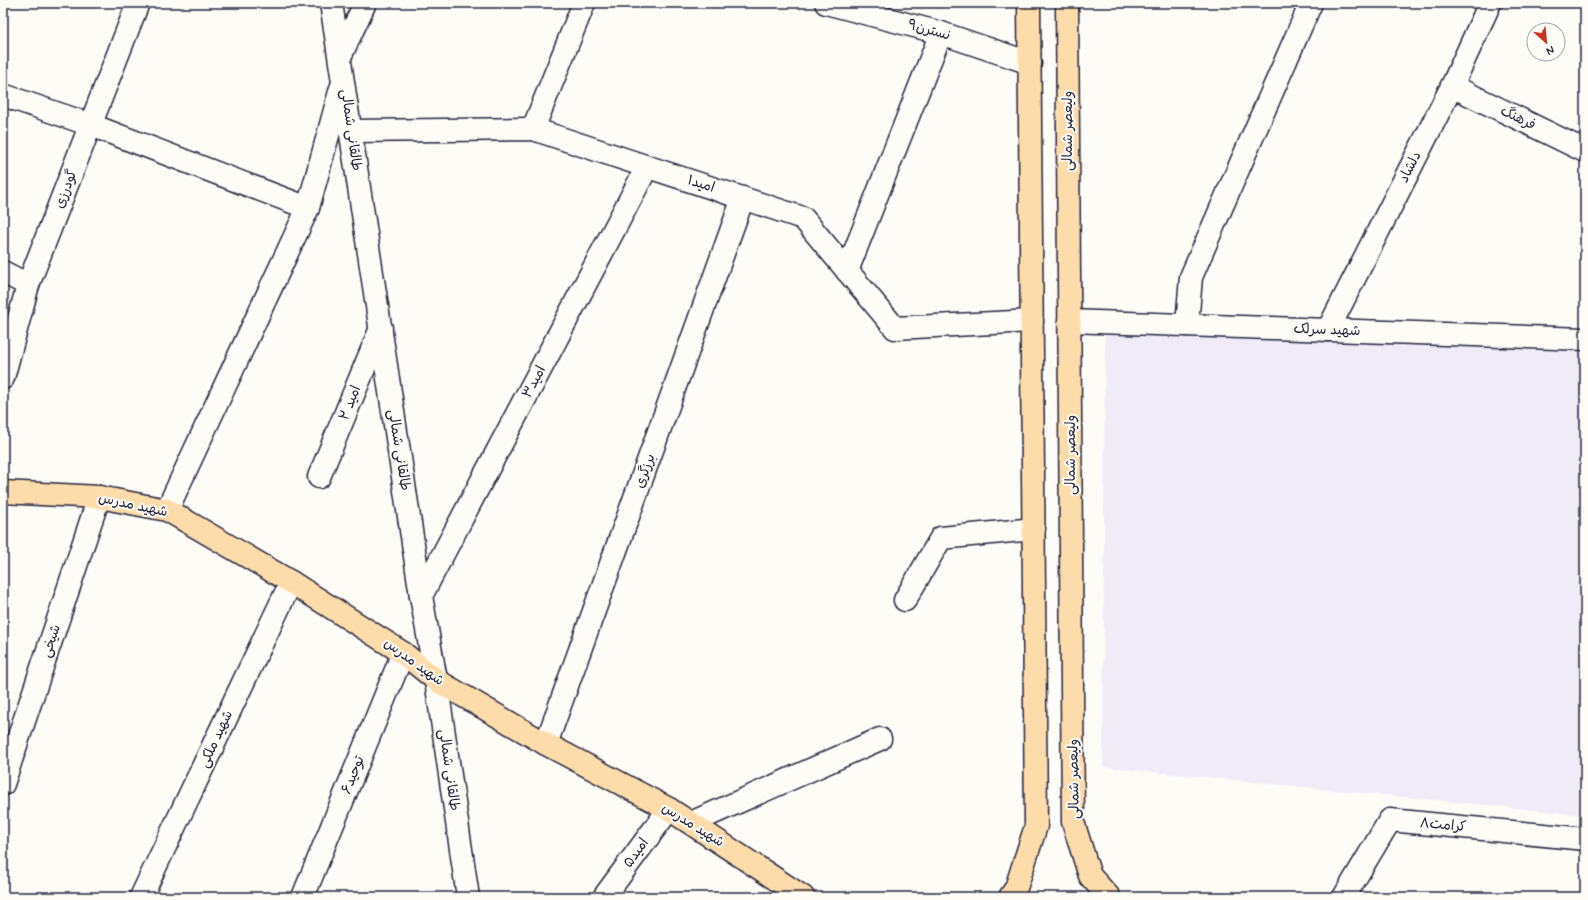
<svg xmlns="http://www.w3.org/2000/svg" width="1588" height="900" font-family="Mynerve,'Playpen Sans Arabic',sans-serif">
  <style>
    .built { fill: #efecf8 }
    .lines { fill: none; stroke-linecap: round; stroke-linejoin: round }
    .minor-casing { stroke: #22223b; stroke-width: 25 }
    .major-casing { stroke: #22223b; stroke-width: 25 }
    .minor { stroke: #fdfcf7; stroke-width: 22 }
    .major { stroke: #fddcac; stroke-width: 22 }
    .labels { text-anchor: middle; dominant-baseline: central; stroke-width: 4; stroke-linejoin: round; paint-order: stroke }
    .street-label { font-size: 14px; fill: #22223b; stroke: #fdfcf7 }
  </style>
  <rect width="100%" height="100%" fill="#fdfcf7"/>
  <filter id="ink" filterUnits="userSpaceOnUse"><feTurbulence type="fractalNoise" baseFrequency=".025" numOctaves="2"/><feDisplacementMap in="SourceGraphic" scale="8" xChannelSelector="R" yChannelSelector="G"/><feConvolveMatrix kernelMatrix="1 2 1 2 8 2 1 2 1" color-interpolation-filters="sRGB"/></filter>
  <g filter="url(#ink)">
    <path class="built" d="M1105,316L1329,340L1585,352V815L1103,767Z"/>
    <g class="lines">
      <g class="minor-casing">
        <g id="minor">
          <path d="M331,3L421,596L436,680L468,897"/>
          <path d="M826,3L941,33L1030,63"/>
          <path d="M340,57L365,3"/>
          <path d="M1452,86L1585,151"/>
          <path d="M3,95L91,125L308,208"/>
          <path d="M533,129L584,3"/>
          <path d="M351,131L533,129L803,218L895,328L1032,321"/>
          <path d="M847,271L941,33"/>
          <path d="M3,272L28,285"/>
          <path d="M1069,321L1585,339"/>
          <path d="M1187,325L1191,277L1311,3"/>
          <path d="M1328,330L1452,86L1490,3"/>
          <path d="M3,378L28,285L138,3"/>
          <path d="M319,477L381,328"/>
          <path d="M167,510L308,208L341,88"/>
          <path d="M421,596L647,167"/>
          <path d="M905,600L941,538L1034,529"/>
          <path d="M546,744L743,198"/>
          <path d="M3,784L99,497"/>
          <path d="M691,823L880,739"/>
          <path d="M141,897L291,582"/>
          <path d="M303,897L403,653"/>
          <path d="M604,897L669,809"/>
          <path d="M1344,897L1390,820L1585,839"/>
        </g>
      </g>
      <g class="major-casing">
        <g id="major">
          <path d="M1067,3L1073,822L1090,876L1109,897"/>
          <path d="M3,492L99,497L167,510L291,582L403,653L436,680L546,744L669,809L803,897"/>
          <path d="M1010,897L1016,888L1036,826L1029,3"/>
        </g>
      </g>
      <use href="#minor" class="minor"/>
      <use href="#major" class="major"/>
    </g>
  </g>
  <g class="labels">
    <g class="street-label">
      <text transform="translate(929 30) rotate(16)">نسترن۹</text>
      <text transform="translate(1518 118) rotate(26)">فرهنگ</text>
      <text transform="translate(351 130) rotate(82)">طالقانی شمالی</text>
      <text transform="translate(1068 131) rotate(-90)">ولیعصر شمالی</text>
      <text transform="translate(1410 167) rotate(-63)">دلشاد</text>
      <text transform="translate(701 184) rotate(18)">امید۱</text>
      <text transform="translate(66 189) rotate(-69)">گودرزی</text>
      <text transform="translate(1327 330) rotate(2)">شهید سرلک</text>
      <text transform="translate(534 382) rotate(-62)">امید۳</text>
      <text transform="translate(350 403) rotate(-68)">امید ۲</text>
      <text transform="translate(399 450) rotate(81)">طالقانی شمالی</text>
      <text transform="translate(1071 455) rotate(-90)">ولیعصر شمالی</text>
      <text transform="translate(645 471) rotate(-70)">برزگری</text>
      <text transform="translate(133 505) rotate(12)">شهید مدرس</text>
      <text transform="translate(51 641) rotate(-71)">شیخی</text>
      <text transform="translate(414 662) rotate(36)">شهید مدرس</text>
      <text transform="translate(216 739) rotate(-65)">شهید ملکی</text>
      <text transform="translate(449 770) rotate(82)">طالقانی شمالی</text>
      <text transform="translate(353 775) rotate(-68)">توحید۶</text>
      <text transform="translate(1074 779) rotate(-91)">ولیعصر شمالی</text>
      <text transform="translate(693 825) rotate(32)">شهید مدرس</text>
      <text transform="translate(1443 825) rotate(5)">کرامت۸</text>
      <text transform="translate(636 853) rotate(-54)">امید۵</text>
    </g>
  </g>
  <rect width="1588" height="900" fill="none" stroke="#fdfcf7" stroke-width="16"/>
  <rect x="8" y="8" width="1572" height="884" fill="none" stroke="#22223b" stroke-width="1.5" filter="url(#ink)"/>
  <g transform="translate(1546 42) rotate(153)"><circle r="19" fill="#fdfcf7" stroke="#a5a5ac"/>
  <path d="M0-3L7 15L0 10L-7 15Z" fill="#c8321e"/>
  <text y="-6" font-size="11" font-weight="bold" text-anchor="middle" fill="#22223b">N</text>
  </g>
</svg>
